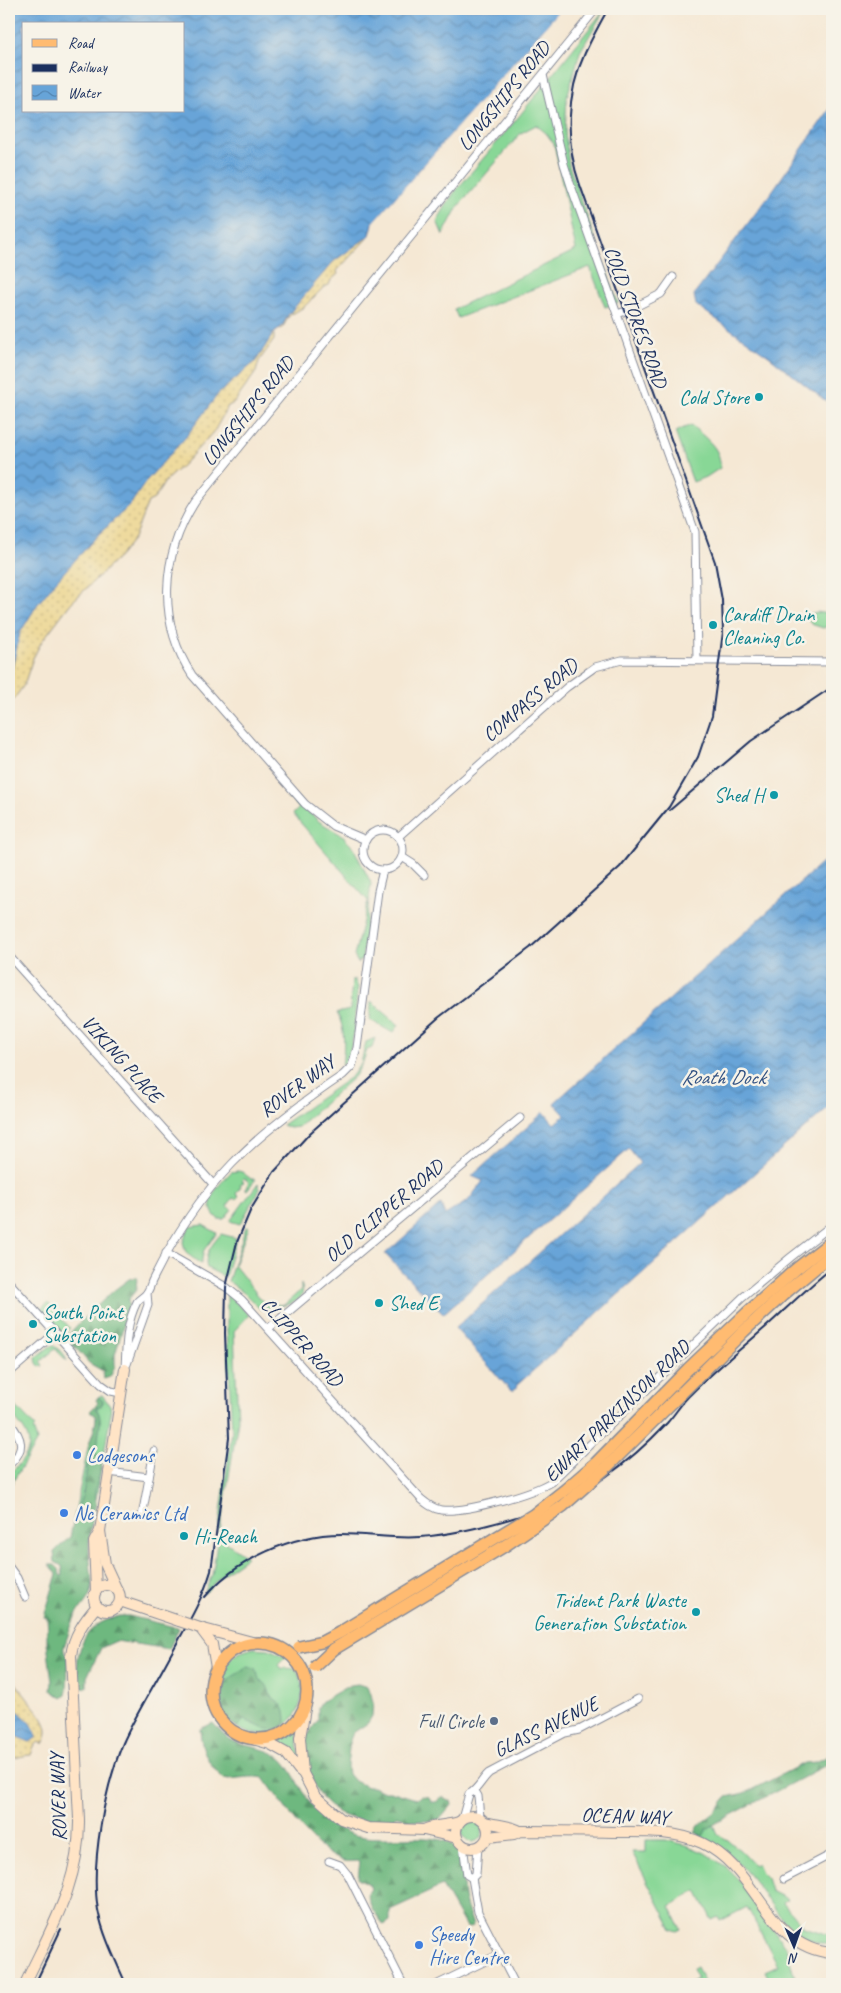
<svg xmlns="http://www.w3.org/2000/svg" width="841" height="1993" font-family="Caveat,sans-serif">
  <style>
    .grass { fill: #88d796; stroke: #52837a }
    .forest { fill: url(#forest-firs); stroke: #44746e }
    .sand { fill: url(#sand-dots); stroke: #84847e }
    .water { fill: url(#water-waves); stroke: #416a9b; fill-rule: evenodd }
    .pier { fill: #f5e8d4 }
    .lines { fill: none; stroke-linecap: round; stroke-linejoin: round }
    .street-casing { stroke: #888c99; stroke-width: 9 }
    .secondary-casing { stroke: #888c99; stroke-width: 12 }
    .primary-casing { stroke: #888c99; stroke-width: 14 }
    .street { stroke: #fff; stroke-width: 7 }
    .secondary { stroke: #ffe4c6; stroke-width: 10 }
    .primary { stroke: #ffbb71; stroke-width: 11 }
    .rail { stroke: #1b2f5e; stroke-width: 2 }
    .secondary-bridge-casing { stroke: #888c99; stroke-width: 12; stroke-linecap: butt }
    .primary-bridge-casing { stroke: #888c99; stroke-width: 14; stroke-linecap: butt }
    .secondary-bridge { stroke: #ffe4c6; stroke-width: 10 }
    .primary-bridge { stroke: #ffbb71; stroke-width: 11 }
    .culture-dot { fill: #0f9aa8; stroke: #f7f3e8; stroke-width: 2 }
    .shop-dot { fill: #3f7fe0; stroke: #f7f3e8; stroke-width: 2 }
    .service-dot { fill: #5c6f8a; stroke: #f7f3e8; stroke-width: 2 }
    .labels { text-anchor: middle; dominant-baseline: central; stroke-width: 5; stroke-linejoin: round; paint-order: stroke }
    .street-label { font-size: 20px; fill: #1b2f5e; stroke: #f7f3e8 }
    .culture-label { font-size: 20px; fill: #0d838f; stroke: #f7f3e8; text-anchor: start }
    .shop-label { font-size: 20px; fill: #366cbe; stroke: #f7f3e8; text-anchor: start }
    .service-label { font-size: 20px; fill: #4e5e75; stroke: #f7f3e8; text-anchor: end }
    .water-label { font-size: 21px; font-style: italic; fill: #325283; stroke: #f7f3e8 }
  </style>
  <defs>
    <pattern id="forest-firs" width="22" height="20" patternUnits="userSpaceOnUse" patternTransform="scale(1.25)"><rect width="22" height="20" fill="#6eb87f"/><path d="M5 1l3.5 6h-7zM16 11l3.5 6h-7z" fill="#5a966b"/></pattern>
    <pattern id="sand-dots" width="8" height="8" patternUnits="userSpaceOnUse" patternTransform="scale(1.25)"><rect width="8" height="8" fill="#eeda9e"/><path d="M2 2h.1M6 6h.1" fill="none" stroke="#ccbb8a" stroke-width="1.8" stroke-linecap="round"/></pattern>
    <pattern id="water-waves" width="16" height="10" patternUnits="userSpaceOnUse" patternTransform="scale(1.25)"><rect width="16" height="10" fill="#67a4d8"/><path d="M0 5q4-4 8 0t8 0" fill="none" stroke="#5486b2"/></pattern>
  </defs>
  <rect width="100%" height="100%" fill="#f7f3e8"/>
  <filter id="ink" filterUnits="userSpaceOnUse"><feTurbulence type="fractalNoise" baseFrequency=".02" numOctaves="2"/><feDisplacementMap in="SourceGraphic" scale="10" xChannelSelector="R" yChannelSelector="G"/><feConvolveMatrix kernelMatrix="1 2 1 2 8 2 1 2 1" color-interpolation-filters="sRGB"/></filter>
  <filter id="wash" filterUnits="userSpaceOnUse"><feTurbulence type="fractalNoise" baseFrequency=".0096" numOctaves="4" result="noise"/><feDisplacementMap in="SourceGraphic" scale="20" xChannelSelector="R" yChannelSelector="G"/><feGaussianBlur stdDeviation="1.12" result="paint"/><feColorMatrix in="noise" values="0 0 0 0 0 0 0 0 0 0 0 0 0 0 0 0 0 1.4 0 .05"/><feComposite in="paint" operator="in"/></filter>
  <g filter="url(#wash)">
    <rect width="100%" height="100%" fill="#f5e8d4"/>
    <g class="grass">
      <path d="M605,9L580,52L567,97L565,132L569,166L618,303L605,307L590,267L458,318L454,309L576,250L554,144L546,133L536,125L521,133L457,208L443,235L437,221L453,194L520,115Z"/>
      <path d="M691,425C705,438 722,448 720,468L708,476L693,482L675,432Z"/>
      <path d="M817,612L828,614L831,617V625L823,628L811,624L806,615Z"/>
      <path d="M291,797L320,822L345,837V839L353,847L371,883L362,959L358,963L354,956L368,901L293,814L299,808L290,798L287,799Z"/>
      <path d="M354,979L358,987C355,1007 356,1052 342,1066C344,1048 346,1029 337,1013L350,1010L352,980Z"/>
      <path d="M371,1001L399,1025L393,1033L370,1020Z"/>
      <path d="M375,1038L372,1048L367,1050L363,1062L355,1076L298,1127L290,1128L282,1125L352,1076L361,1063L366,1042Z"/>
      <path d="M238,1171L242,1172L251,1179H256L247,1190L245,1189L249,1182L244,1178L242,1180L244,1182L240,1184L241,1186L236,1193L239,1196L236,1199L233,1198L227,1206L232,1209L224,1219H218C200,1203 219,1185 231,1172Z"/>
      <path d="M258,1183L260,1189L240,1224L230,1221Z"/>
      <path d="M203,1225L217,1233L204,1250L201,1264L186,1253L183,1242L189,1227Z"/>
      <path d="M246,1227H249L234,1265L264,1303L284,1305L301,1290V1284C311,1305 275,1308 263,1307L261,1310L244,1293L228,1281Z"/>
      <path d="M221,1234L236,1238L225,1277L207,1268C203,1255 213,1243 221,1234Z"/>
      <path d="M227,1294L249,1315L234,1331L238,1420L219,1537L247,1557L223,1574L204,1594L212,1575L214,1564L232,1431L227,1331Z"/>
      <path d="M48,1303L70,1328L66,1332L68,1335L67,1339L41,1309Z"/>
      <path d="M54,1346L63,1353L67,1361L55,1349L40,1362L43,1366L40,1367L37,1363L36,1358L49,1347Z"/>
      <path d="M102,1395L110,1405L111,1413L96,1499C90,1484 108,1472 97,1454H91C86,1459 86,1482 83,1492C81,1500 78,1510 74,1518L88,1448L91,1451L94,1450C97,1436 104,1420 96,1408L103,1403V1401L98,1397Z"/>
      <path d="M9,1399L35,1427L33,1429L37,1441L9,1488V1474C38,1448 33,1438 9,1412Z"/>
      <path d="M253,1648L269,1649L286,1657L278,1665L282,1670L286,1667L288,1670L290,1668L297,1670L303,1687H300L303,1689C302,1703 298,1714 288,1723C243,1761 187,1694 236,1654L237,1655L239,1654L238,1653Z"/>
      <path d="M297,1729L300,1763L289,1749L281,1743V1739Z"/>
      <path d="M711,1820L717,1834L728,1840L742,1852L754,1865L757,1863L761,1872L767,1878L771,1891L785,1898L787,1900L783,1903L801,1924V1926L832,1936V1945C784,1940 773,1901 744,1869C731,1854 716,1844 698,1835L702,1825Z"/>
      <circle cx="472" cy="1832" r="10"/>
      <path d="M646,1840H666L686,1845L705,1853L725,1866L741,1882L786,1948L797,1984H779L775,1977L769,1979L765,1971L778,1965L747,1907L720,1921L718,1917L712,1920L697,1891L670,1906L681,1929L677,1931L672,1929L632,1852H646Z"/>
      <path d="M697,1967L705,1984H688L698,1979L693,1969Z"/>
    </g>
    <g class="forest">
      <path d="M137,1277L136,1290L128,1300L129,1306L115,1355V1367L110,1377L104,1379L102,1374L103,1371L89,1363L76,1348L67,1342L70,1333L79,1323L113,1291L129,1279Z"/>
      <path d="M98,1397L103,1401L101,1406L96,1408C104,1420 98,1429 98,1443L92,1451L88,1448C91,1435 96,1429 96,1416L90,1411L98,1403L96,1400Z"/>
      <path d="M94,1453C108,1463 97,1479 95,1492C94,1496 96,1498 96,1503C93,1518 89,1532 89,1548C89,1557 93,1582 92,1589C89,1600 82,1606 76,1615C72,1623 67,1638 64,1647C63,1652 66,1653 67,1658C68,1664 68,1688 66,1695L62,1698L51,1690L52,1682L47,1643V1632L48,1630L47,1618L44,1617L57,1574L49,1565H55L59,1569L60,1575L63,1576L62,1566L55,1562L54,1552L70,1537L74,1518L83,1493L89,1456Z"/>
      <path d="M120,1616H129L179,1628L169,1649L116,1641L101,1648L87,1677V1687L77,1689C76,1652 79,1625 120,1616Z"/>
      <path d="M247,1666L256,1668L259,1680C268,1683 268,1688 271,1697C282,1703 286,1708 286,1722C274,1738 259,1725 244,1720L237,1727C234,1725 230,1723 227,1720C217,1709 220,1686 232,1677C238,1673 242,1672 247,1666Z"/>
      <path d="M358,1684L367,1687L371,1694L373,1703L372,1716L368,1723L353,1733L350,1740L347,1766L348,1774L353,1780L367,1787H373L381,1791H390L416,1799L422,1796L429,1797L432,1802H436L442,1797L451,1801L452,1805L441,1818L434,1821H408L402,1817L396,1816L388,1823C373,1821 357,1821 343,1815C316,1803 304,1767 304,1740L318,1720V1707L322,1701L350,1685Z"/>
      <path d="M213,1723C220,1731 228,1740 239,1743C252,1748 267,1748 279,1757C289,1764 296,1780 302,1791C313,1808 328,1823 346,1832C375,1846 436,1829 454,1846C466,1857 461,1885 465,1901C467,1909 471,1918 473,1926L470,1928L466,1927L442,1886L390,1910V1921L384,1925L372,1909L367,1894L371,1889L369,1884L358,1878L360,1861C355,1861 349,1862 344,1861C315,1853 281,1802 264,1778C251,1775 238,1779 224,1779C209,1765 201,1751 200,1729Z"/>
      <path d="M832,1754V1762L718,1822L707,1829L703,1836L695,1832C700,1822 706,1820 713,1814C719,1809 722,1802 727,1797L748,1792L804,1763L816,1762Z"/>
    </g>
    <g class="sand">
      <path d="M457,126L373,223L370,235L337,271L338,274L331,280L329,285L324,287L304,307L289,316L283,327L274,333V340L259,361L256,372L234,403L228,406L215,430L183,465L166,480L154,499L148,502L134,538L119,557L71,603L42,641L33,658L24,685L9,706V594Z"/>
      <path d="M9,1672C14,1681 20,1689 27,1698C37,1712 56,1727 42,1745L39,1742L34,1746L31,1755C23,1755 16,1759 9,1758V1723L30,1742L35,1736L9,1709Z"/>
    </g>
    <g class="water">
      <path d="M9,9H561L373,223L370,235L333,262L288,315L282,326L273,334L256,361L218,394L185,438L147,480L130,505L99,534L56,581L37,605L20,633L12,669L9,675ZM24,24H184V111H24Z"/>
      <path d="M832,106V406L770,357L696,305L694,295L773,190Z"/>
      <path d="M832,854V1104L516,1386L517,1388L511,1391L455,1328L640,1163L629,1149L443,1314L385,1254L441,1204L445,1215L468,1201L483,1181L472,1176L544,1112L554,1124L565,1115L554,1103Z"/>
      <path d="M9,1704C21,1713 32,1722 37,1737L30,1742L13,1735L9,1736Z"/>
    </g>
    <path class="pier" d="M561,9H563V10L521,60L481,102L375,224L373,223Z"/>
  </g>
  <g filter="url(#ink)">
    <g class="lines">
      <g class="street-casing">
        <g id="street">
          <path d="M543,75L564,164L571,186L695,532L697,660"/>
          <path d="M617,314L629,310L661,294L673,277"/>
          <circle cx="383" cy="850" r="20"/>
          <path d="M398,837L567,687L595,667L622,660L832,662"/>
          <path d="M366,840L333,826L305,804L192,675C157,622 161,555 195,502L596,9"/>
          <path d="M402,857L413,864L424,875"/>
          <path d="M9,956L213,1184"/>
          <path d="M166,1253L226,1287L242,1300L421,1499C427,1504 433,1509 441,1510C464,1513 531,1494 551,1482L742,1298L791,1257L832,1225"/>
          <path d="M9,1282L101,1384L111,1391L121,1393"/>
          <path d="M269,1328L520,1118"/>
          <path d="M127,1364L148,1305L147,1293"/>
          <path d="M125,1369C126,1347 126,1323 137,1302C139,1299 143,1297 145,1295C149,1291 150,1286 152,1281C200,1183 254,1135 343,1075L352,1066L357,1048L378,891L383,870"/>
          <path d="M9,1373L54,1334"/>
          <path d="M9,1422C23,1438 26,1450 9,1465"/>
          <path d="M108,1472L149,1477"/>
          <path d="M142,1516L154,1451"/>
          <path d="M9,1567L17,1578L25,1597"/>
          <path d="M475,1791L478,1796L480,1817"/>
          <path d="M462,1819L469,1794C478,1790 481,1780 489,1773L565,1733L579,1730L638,1699"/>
          <path d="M463,1845L467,1875L472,1878L478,1912L515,1984"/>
          <path d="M329,1861L340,1865L348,1875L403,1984"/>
          <path d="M472,1878L476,1874L478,1847"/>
          <path d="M784,1879L832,1854"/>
          <path d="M232,1984H233"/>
          <path d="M438,1984L500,1954"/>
        </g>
      </g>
      <g class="secondary-casing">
        <g id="secondary">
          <path d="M100,1531L105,1564L117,1590"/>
          <circle cx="107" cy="1598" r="13"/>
          <path d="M96,1591L94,1542L100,1531L125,1369"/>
          <path d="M120,1601L179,1621"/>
          <path d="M200,1628L252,1642"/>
          <path d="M200,1628L212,1644L216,1668"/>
          <path d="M246,1737L270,1744L286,1753L299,1770L303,1773L315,1796L341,1819L368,1828L424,1830L457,1838"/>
          <path d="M303,1773L300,1738L307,1697"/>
          <circle cx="472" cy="1832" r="16"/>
          <path d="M485,1822C496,1825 510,1825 520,1831"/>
          <path d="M424,1830C435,1824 447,1826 459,1822"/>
          <path d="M488,1837L514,1834L520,1831C550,1831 581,1831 612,1832C642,1832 673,1830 702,1843C760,1870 765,1947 832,1953"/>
          <path d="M25,1984C51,1928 80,1883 79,1819L71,1656C73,1636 84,1621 97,1606"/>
        </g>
      </g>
      <g class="primary-casing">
        <circle id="primary" cx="259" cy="1691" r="48"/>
      </g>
      <use href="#street" class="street"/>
      <use href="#secondary" class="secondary"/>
      <use href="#primary" class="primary"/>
      <g class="rail">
        <path d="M670,810L751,741L832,687"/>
        <path d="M205,1597C235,1560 293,1534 341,1534C368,1534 394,1539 420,1537C461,1534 506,1521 545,1508C593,1492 633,1459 667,1423C676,1413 682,1402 691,1394C715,1370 742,1348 767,1326C789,1306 809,1286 832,1268"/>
        <path d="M35,1984L61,1929"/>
        <path d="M126,1984C116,1961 103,1936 98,1910C90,1863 105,1787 123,1743C135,1716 152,1689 166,1663C182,1633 201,1604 211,1571L229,1438L225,1333L226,1287L237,1242L251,1209L274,1172L310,1133L438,1018L530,948L620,867L669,807L698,757L712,716L723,632L722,600L715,562L580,185C565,143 566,94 585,53C592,38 600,23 608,9"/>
      </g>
      <g class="secondary-bridge-casing">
        <path id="secondary-bridge" d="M179,1621L200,1628"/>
      </g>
      <g class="primary-bridge-casing">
        <g id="primary-bridge">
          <path d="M299,1647L322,1642L339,1633L533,1515L566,1489L596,1463L688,1369L747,1313L796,1269L832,1241"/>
          <path d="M315,1667L334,1649L506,1545L563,1506L607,1467L744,1331L785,1293L832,1254"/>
        </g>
      </g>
      <use href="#secondary-bridge" class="secondary-bridge"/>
      <use href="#primary-bridge" class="primary-bridge"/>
    </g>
  </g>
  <g class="culture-dot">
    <circle cx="759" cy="397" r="5"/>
    <circle cx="713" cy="625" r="5"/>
    <circle cx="774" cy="795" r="5"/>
    <circle cx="379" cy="1303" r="5"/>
    <circle cx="33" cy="1324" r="5"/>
    <circle cx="184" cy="1536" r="5"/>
    <circle cx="696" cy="1612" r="5"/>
  </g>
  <g class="shop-dot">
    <circle cx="77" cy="1455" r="5"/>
    <circle cx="64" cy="1513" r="5"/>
    <circle cx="419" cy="1945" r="5"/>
  </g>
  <circle class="service-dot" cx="494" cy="1721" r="5"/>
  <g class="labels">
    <g class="street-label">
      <text transform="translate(504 96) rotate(-51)">LONGSHIPS ROAD</text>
      <text transform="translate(636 317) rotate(70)">COLD STORES ROAD</text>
      <text transform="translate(248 411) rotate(-51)">LONGSHIPS ROAD</text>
      <text transform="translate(530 700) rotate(-40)">COMPASS ROAD</text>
      <text transform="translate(122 1059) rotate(48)">VIKING PLACE</text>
      <text transform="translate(297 1086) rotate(-37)">ROVER WAY</text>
      <text transform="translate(384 1211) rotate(-40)">OLD CLIPPER ROAD</text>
      <text transform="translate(302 1342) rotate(48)">CLIPPER ROAD</text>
      <text transform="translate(617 1411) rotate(-44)">EWART PARKINSON ROAD</text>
      <text transform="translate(546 1727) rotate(-26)">GLASS AVENUE</text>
      <text transform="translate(58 1797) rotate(-92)">ROVER WAY</text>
      <text transform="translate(625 1816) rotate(2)">OCEAN WAY</text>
    </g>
    <g class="culture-label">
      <text x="749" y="397" text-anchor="end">Cold Store</text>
      <text x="723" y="614">Cardiff Drain<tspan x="723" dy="23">Cleaning Co.</tspan></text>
      <text x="764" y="795" text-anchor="end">Shed H</text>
      <text x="389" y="1303">Shed E</text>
      <text x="43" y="1312">South Point<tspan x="43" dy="23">Substation</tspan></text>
      <text x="194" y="1536">Hi-Reach</text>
      <text x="686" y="1600" text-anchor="end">Trident Park Waste<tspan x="686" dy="23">Generation Substation</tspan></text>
    </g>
    <g class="shop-label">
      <text x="87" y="1455">Lodgesons</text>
      <text x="74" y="1513">Nc Ceramics Ltd</text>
      <text x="429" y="1934">Speedy<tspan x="429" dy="23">Hire Centre</tspan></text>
    </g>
    <g class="service-label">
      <text x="484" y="1721">Full Circle</text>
    </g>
    <g class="water-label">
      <text x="723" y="1077">Roath Dock</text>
    </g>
  </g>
  <rect width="841" height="1993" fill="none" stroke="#f7f3e8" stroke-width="30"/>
  <rect x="22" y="22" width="162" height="90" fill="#f7f3e8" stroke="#9fa5b1"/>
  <rect x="32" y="39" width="25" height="8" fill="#ffbb71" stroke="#9fa5b1"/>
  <text x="68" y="48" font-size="15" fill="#1b2f5e">Road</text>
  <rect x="32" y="64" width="25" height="8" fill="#1b2f5e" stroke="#9fa5b1"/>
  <text x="68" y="72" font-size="15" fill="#1b2f5e">Railway</text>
  <rect x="32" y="85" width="25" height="15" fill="url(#water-waves)" stroke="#9fa5b1"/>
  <text x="68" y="98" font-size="15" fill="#1b2f5e">Water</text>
  <g transform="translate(794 1946) rotate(178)" stroke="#f7f3e8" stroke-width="4" paint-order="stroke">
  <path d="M0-4L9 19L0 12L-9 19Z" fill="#1b2f5e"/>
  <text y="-8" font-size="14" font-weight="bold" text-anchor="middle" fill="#1b2f5e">N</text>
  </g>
</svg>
